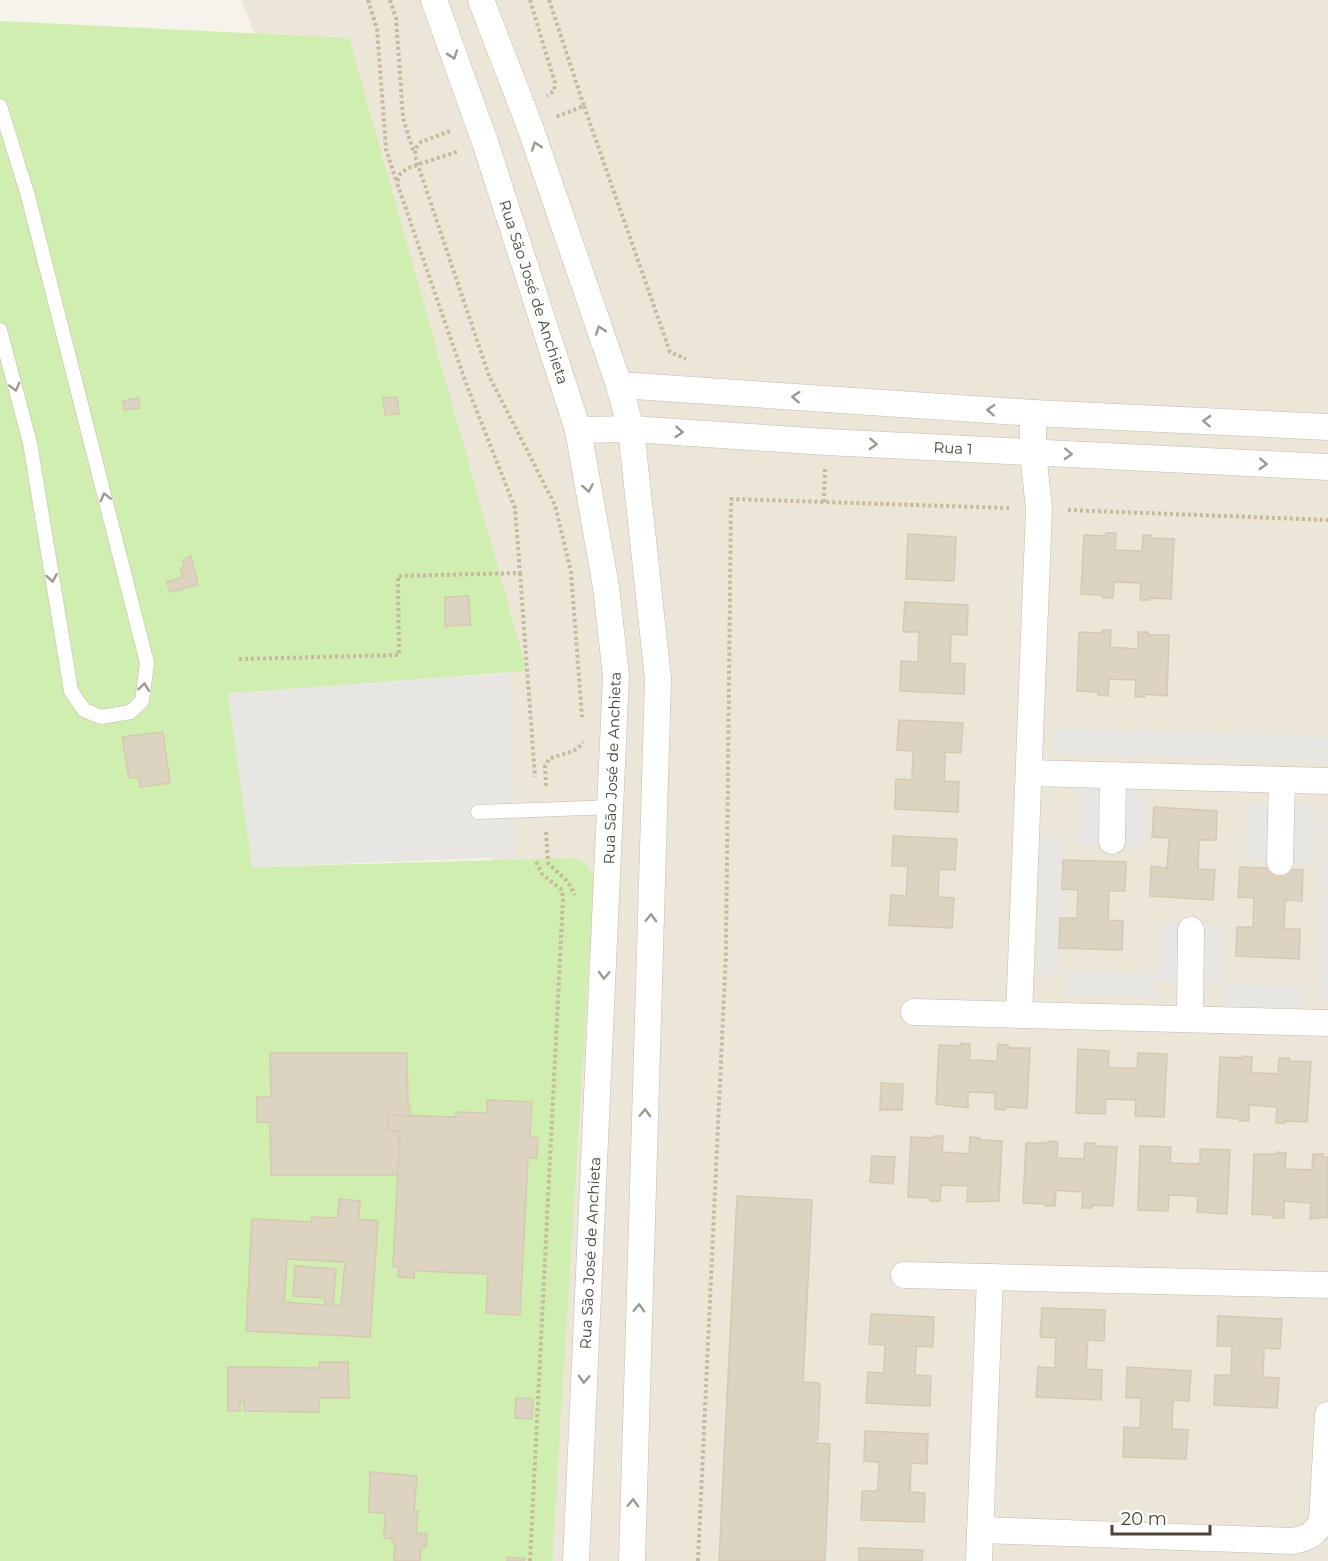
<svg xmlns="http://www.w3.org/2000/svg" width="1328" height="1561" font-family="Montserrat,sans-serif">
  <style>
    .residential { fill: #ebe6d8 }
    .green { fill: #cfeeaf }
    .parking { fill: #e8e6e2 }
    .building { fill: #ddd3c1; stroke: #d5c9b1; stroke-width: 1.5; fill-rule: evenodd }
    .lines { fill: none; stroke-linecap: round; stroke-linejoin: round }
    .lane-casing { stroke: #c3bcab; stroke-width: 15 }
    .street-casing { stroke: #c3bcab; stroke-width: 27 }
    .path { stroke: #c7b99b; stroke-width: 4; stroke-dasharray: 3 3; stroke-linecap: butt }
    .lane { stroke: #fff; stroke-width: 14 }
    .street { stroke: #fff; stroke-width: 26 }
    .oneway { stroke: #9d9991 }
    .labels { text-anchor: middle; dominant-baseline: central; stroke-width: 4.5; stroke-linejoin: round; paint-order: stroke }
    .street-label { font-size: 15px; fill: #4c4537; stroke: #fff }
  </style>
  <rect width="100%" height="100%" fill="#f6f3ea"/>
  <path class="residential" d="M241,0H1328V1561H467L500,631Z"/>
  <path class="green" d="M0,21L349,38L527,671L228,694L253,867L575,858L588,866L594,877L552,1561H0Z"/>
  <g class="parking">
    <path d="M509,673L514,857L252,867L228,693Z"/>
    <path d="M1053,729L1328,737V762L1052,754Z"/>
    <path d="M1077,788H1101L1100,845H1076Z"/>
    <path d="M1123,789H1146V846H1122Z"/>
    <path d="M1248,805H1271V862H1247Z"/>
    <path d="M1293,806H1317L1316,864H1292Z"/>
    <path d="M1322,806L1328,807V886H1321Z"/>
    <path d="M1042,838L1065,839L1060,976L1037,975Z"/>
    <path d="M1321,895L1328,896V998H1319Z"/>
    <path d="M1158,924L1182,925L1180,981H1157L1156,998L1067,996L1068,972L1157,975Z"/>
    <path d="M1199,926H1223L1222,984L1300,987L1299,1011L1221,1007L1222,984L1198,983Z"/>
  </g>
  <g class="building">
    <path d="M397,397L399,414L385,415L383,398Z"/>
    <path d="M138,398L140,408L124,410L123,401Z"/>
    <path d="M1106,533H1116L1115,550L1142,551L1143,535H1152L1151,538L1174,539L1171,599L1149,598V600H1140L1141,583L1114,582L1113,598H1103V595L1081,594L1084,535L1106,536Z"/>
    <path d="M908,534L956,537L954,581L906,579Z"/>
    <path d="M191,556L198,585L170,592L167,582L183,577L180,568L184,567L183,560Z"/>
    <path d="M469,596L470,625L445,626V597Z"/>
    <path d="M905,602L968,605L967,635L951,634L950,663L965,664L964,694L900,691L901,661L918,662L919,632H903Z"/>
    <path d="M1102,630H1111L1110,647L1138,649V632H1148V635H1169L1167,696L1145,694V697H1135L1136,680L1109,679L1108,696L1098,695V692L1077,691L1079,632L1102,633Z"/>
    <path d="M899,720L963,723L961,753L945,752V760L944,781L959,782L958,812L895,809L896,779L912,780L913,751L897,750Z"/>
    <path d="M163,732L170,783L140,787L139,777L129,778L122,737Z"/>
    <path d="M1154,807L1217,811L1216,840H1199L1198,869L1215,870L1213,900L1150,896L1151,866L1167,868L1169,838L1152,837Z"/>
    <path d="M893,836L957,839L955,870L939,869L938,897L954,898L952,928L889,925L891,895L906,896L908,866H892Z"/>
    <path d="M1063,860L1126,862L1125,891H1109L1108,920L1123,921L1122,950L1059,948L1060,918H1077L1078,890L1062,889Z"/>
    <path d="M1240,867L1303,870L1302,901L1285,900L1284,929H1300L1299,959L1236,956L1237,927H1253L1254,898L1238,897Z"/>
    <path d="M961,1043L970,1044V1060L997,1061L998,1044L1008,1045V1048H1030L1027,1108L1005,1107V1110L995,1109V1093L968,1092V1108L936,1104L939,1045L961,1046Z"/>
    <path d="M1078,1049L1109,1051L1108,1067L1116,1068H1137L1138,1053L1167,1054L1164,1117L1135,1116L1136,1100L1106,1099L1105,1114L1076,1113Z"/>
    <path d="M270,1053H407L408,1106H410L411,1123L409,1124L408,1139V1175H271L270,1122H257V1097H271Z"/>
    <path d="M1243,1056L1252,1057L1251,1072L1259,1073L1278,1074L1279,1058H1289V1061L1311,1062L1307,1122L1285,1121V1123H1276L1277,1107L1249,1105V1121H1239V1119L1217,1117L1220,1057L1242,1058Z"/>
    <path d="M881,1083L903,1084L902,1110H880Z"/>
    <path d="M487,1100L532,1102L530,1137L538,1138L537,1158H528L520,1315L486,1313L488,1274L417,1271V1268H414V1278L398,1277L399,1267H393L400,1131L388,1130V1115L456,1117V1112L487,1113Z"/>
    <path d="M934,1136H943L942,1152L969,1154L970,1137L980,1138V1140L1002,1141L999,1201L967,1202L968,1186L941,1185L940,1201H930V1198L908,1197L911,1137L933,1138Z"/>
    <path d="M1048,1141L1058,1142L1057,1158L1084,1159L1085,1143H1096L1095,1146L1117,1147L1113,1206L1092,1205V1208H1082L1083,1192L1066,1191L1056,1190L1055,1206H1045V1204L1023,1203L1026,1143H1048Z"/>
    <path d="M1140,1146L1171,1147L1170,1163L1200,1164V1149L1230,1150L1227,1214L1197,1212L1198,1196L1169,1195L1168,1211L1138,1210Z"/>
    <path d="M1277,1152L1286,1153L1285,1169L1312,1170L1313,1154H1323V1157H1328V1217L1310,1219L1311,1203L1284,1201V1218H1273L1274,1215L1252,1214L1254,1154H1277Z"/>
    <path d="M872,1156L895,1157L893,1184L870,1182Z"/>
    <path d="M737,1196L812,1200L803,1382L819,1383V1387H820L818,1438H816V1443L830,1444L825,1561H719Z"/>
    <path d="M339,1199L360,1201L359,1219L378,1221L370,1337L246,1331L252,1219L311,1222L312,1217L338,1218ZM287,1259L345,1262L341,1305H333L336,1269L295,1266L293,1296L325,1298V1305L284,1302Z"/>
    <path d="M1042,1308L1105,1310L1104,1341L1088,1340L1086,1369L1102,1370L1101,1400L1036,1397L1038,1367L1055,1368L1056,1338L1040,1337Z"/>
    <path d="M871,1314L934,1317L933,1347L916,1346L915,1375L931,1376L930,1406L866,1403L868,1372L884,1373L885,1345L869,1344Z"/>
    <path d="M1218,1316L1282,1319L1280,1349L1264,1348L1263,1377L1279,1378L1277,1408L1214,1405L1215,1375H1231L1232,1346H1217Z"/>
    <path d="M319,1362H348L349,1398H319V1412L244,1411V1400L240,1402V1411H228V1367L319,1368Z"/>
    <path d="M1127,1367L1191,1371L1189,1401L1173,1400L1172,1429L1188,1430L1186,1459L1123,1457L1124,1427L1140,1428L1141,1398H1126Z"/>
    <path d="M516,1398L533,1399L532,1419L515,1418Z"/>
    <path d="M865,1431L928,1434L927,1464L911,1463L910,1492L925,1493L924,1522L861,1520L862,1491H878L879,1462L864,1461Z"/>
    <path d="M370,1472L417,1476L414,1511H418L416,1533L427,1534L426,1547H421L420,1561H394L395,1542H392V1538H384L385,1513L369,1512Z"/>
    <path d="M859,1548L923,1550L922,1561H859Z"/>
    <path d="M507,1557L525,1559L524,1561H507Z"/>
  </g>
  <g class="lines">
    <g class="lane-casing">
      <g id="lane">
        <path d="M0,106L28,196L147,663L142,701L130,712L101,717L84,710L71,691L30,443L0,330"/>
        <path d="M478,812L612,807"/>
      </g>
    </g>
    <g class="street-casing">
      <g id="street">
        <path d="M434,0L485,142L578,430L606,587L616,676L576,1561"/>
        <path d="M481,0L530,127L619,385L631,429L658,679L632,1561"/>
        <path d="M619,385L1033,413L1328,427"/>
        <path d="M578,430L631,429L826,442L1328,467"/>
        <path d="M1029,773L1328,781"/>
        <path d="M1112,841L1113,776"/>
        <path d="M1280,862L1282,780"/>
        <path d="M914,1012L1328,1023"/>
        <path d="M1019,1015L1039,509L1033,452V413"/>
        <path d="M1190,1019L1191,930"/>
        <path d="M904,1275L1328,1285"/>
        <path d="M980,1530L1293,1541C1308,1538 1315,1535 1322,1521L1328,1415"/>
        <path d="M979,1561L990,1277"/>
      </g>
    </g>
    <g class="path">
      <path d="M368,0L377,29L386,149L397,183"/>
      <path d="M390,0L396,18L403,118L414,153"/>
      <path d="M530,0L555,83L554,91L547,96"/>
      <path d="M549,0L584,106L556,117"/>
      <path d="M584,106L670,352L686,359"/>
      <path d="M450,131L421,142L415,149L416,159L489,376L555,505L571,572L582,717"/>
      <path d="M824,502L825,469"/>
      <path d="M1068,510L1328,520"/>
      <path d="M520,573L535,777"/>
      <path d="M239,659L399,655L398,576L520,573L515,508L467,386L397,183L400,174L408,168L459,151"/>
      <path d="M546,786L545,767L549,759C561,753 575,755 583,742"/>
      <path d="M546,832L548,863L568,882L575,895"/>
      <path d="M530,1561L563,898L562,890L542,874L536,862"/>
      <path d="M698,1561L726,952L731,499L1009,508"/>
    </g>
    <use href="#lane" class="lane"/>
    <use href="#street" class="street"/>
  </g>
  <defs><path id="oneway-chevron" d="M-2-3.5L2.5 0L-2 3.5" fill="none" stroke-width="1.6" stroke-linecap="round" stroke-linejoin="round" transform="scale(1.5)"/></defs>
  <g class="oneway">
    <use href="#oneway-chevron" transform="translate(453 55) rotate(71)"/>
    <use href="#oneway-chevron" transform="translate(536 146) rotate(-109)"/>
    <use href="#oneway-chevron" transform="translate(600 330) rotate(-109)"/>
    <use href="#oneway-chevron" transform="translate(15 387) rotate(75)"/>
    <use href="#oneway-chevron" transform="translate(796 397) rotate(-176)"/>
    <use href="#oneway-chevron" transform="translate(991 410) rotate(-176)"/>
    <use href="#oneway-chevron" transform="translate(1207 421) rotate(-177)"/>
    <use href="#oneway-chevron" transform="translate(679 432) rotate(4)"/>
    <use href="#oneway-chevron" transform="translate(873 444) rotate(3)"/>
    <use href="#oneway-chevron" transform="translate(1068 454) rotate(3)"/>
    <use href="#oneway-chevron" transform="translate(1263 464) rotate(3)"/>
    <use href="#oneway-chevron" transform="translate(588 488) rotate(80)"/>
    <use href="#oneway-chevron" transform="translate(105 497) rotate(-104)"/>
    <use href="#oneway-chevron" transform="translate(52 578) rotate(80)"/>
    <use href="#oneway-chevron" transform="translate(144 687) rotate(-83)"/>
    <use href="#oneway-chevron" transform="translate(651 918) rotate(-88)"/>
    <use href="#oneway-chevron" transform="translate(604 975) rotate(93)"/>
    <use href="#oneway-chevron" transform="translate(645 1113) rotate(-88)"/>
    <use href="#oneway-chevron" transform="translate(639 1308) rotate(-88)"/>
    <use href="#oneway-chevron" transform="translate(584 1379) rotate(93)"/>
    <use href="#oneway-chevron" transform="translate(633 1503) rotate(-88)"/>
  </g>
  <g class="labels">
    <g class="street-label">
      <text transform="translate(534 292) rotate(72)">Rua São José de Anchieta</text>
      <text transform="translate(953 448) rotate(3)">Rua 1</text>
      <text transform="translate(612 768) rotate(-88)">Rua São José de Anchieta</text>
      <text transform="translate(590 1253) rotate(-87)">Rua São José de Anchieta</text>
    </g>
  </g>
  <path d="M1112 1525v9h98v-9" fill="none" stroke="#4c4537" stroke-width="3"/>
  <text x="1121" y="1525" font-size="18" fill="#4c4537" stroke="#ffffff" stroke-width="4.5" paint-order="stroke">20 m</text>
</svg>
